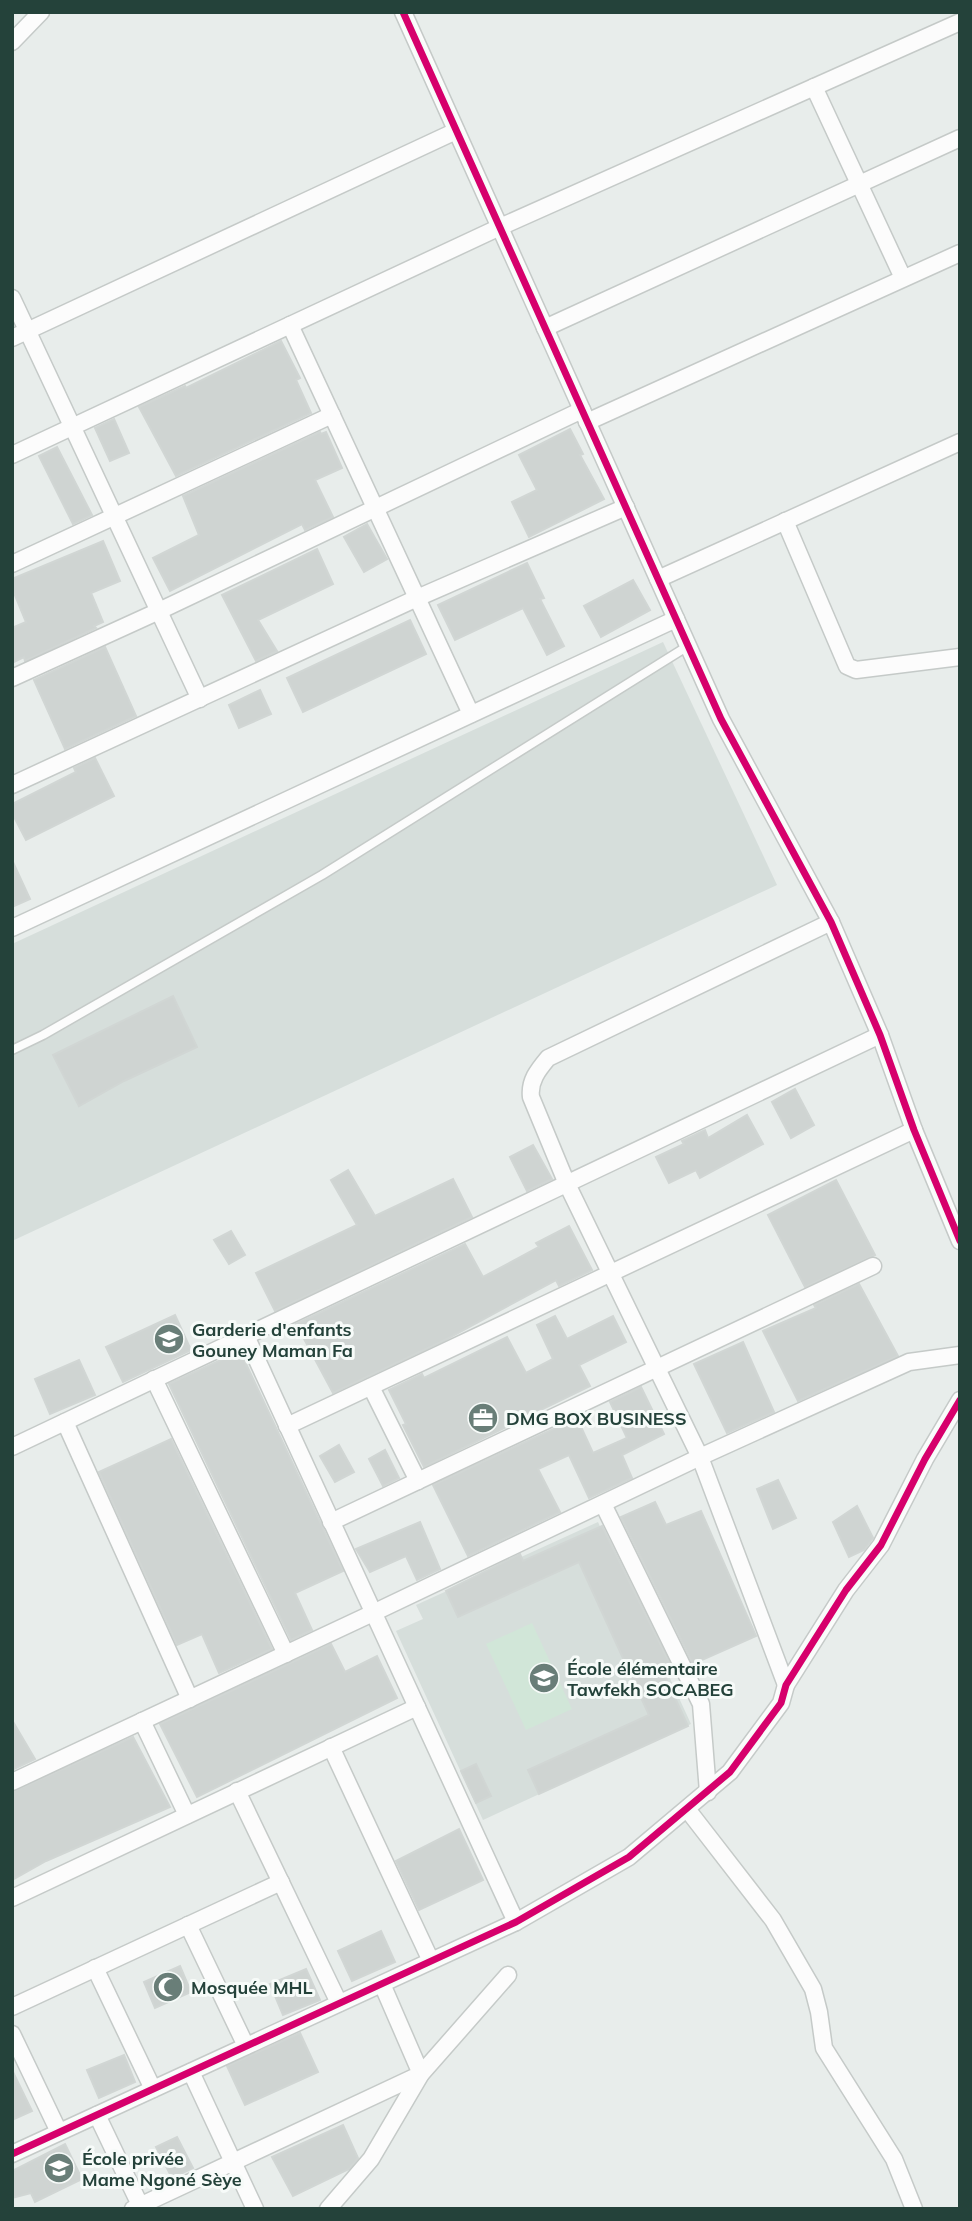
<svg xmlns="http://www.w3.org/2000/svg" width="972" height="2221" font-family="Mulish,sans-serif">
  <style>
    .built { fill: #d6dedb }
    .green { fill: #d1e6d8 }
    .building { fill: #cfd4d2; stroke: #d1d6d4; stroke-width: 2 }
    .lines { fill: none; stroke-linecap: round; stroke-linejoin: round }
    .lane-casing { stroke: #c5cac8; stroke-width: 11 }
    .street-casing { stroke: #c5cac8; stroke-width: 19 }
    .lane { stroke: #fcfcfc; stroke-width: 8 }
    .street { stroke: #fcfcfc; stroke-width: 16 }
    .cycleway-casing { stroke: #f7fbf9; stroke-width: 11 }
    .cycleway { stroke: #d6006c; stroke-width: 7 }
    .labels { text-anchor: middle; dominant-baseline: central; stroke-width: 6; stroke-linejoin: round; paint-order: stroke }
    .poi-label { font-size: 18px; font-weight: bold; fill: #24423a; stroke: #f7fbf9; text-anchor: start }
  </style>
  <rect width="100%" height="100%" fill="#e8edeb"/>
  <g class="built">
    <path d="M663,642L777,885L12,1241V944Z"/>
    <path d="M598,1522L691,1724L483,1820L396,1631L423,1619L416,1605Z"/>
  </g>
  <path class="green" d="M532,1623L572,1709L526,1730L486,1644Z"/>
  <g class="building">
    <path d="M281,341L300,378L296,380L311,413L176,476L139,407L185,386L186,388Z"/>
    <path d="M114,419L129,453L110,461L95,428Z"/>
    <path d="M570,429L583,454L580,455L604,499L529,537L512,502L537,490L519,455Z"/>
    <path d="M320,432L321,434L326,432L342,468L315,480L333,517L305,530L302,524L170,591L153,558L199,535L183,496Z"/>
    <path d="M57,447L92,515L73,524L39,456Z"/>
    <path d="M367,524L387,559L364,572L344,537Z"/>
    <path d="M103,541L120,581L91,593L103,622L94,626L96,628L25,661L24,657L12,663V628L26,622L12,588V579Z"/>
    <path d="M317,549L333,584L258,620L277,651L256,661L222,595Z"/>
    <path d="M527,563L544,598L540,599L564,646L547,655L523,608L455,640L438,605Z"/>
    <path d="M633,580L650,610L601,637L584,606Z"/>
    <path d="M410,620L426,654L303,712L287,678Z"/>
    <path d="M105,647L136,716L65,749L34,680Z"/>
    <path d="M260,690L271,714L239,728L229,705Z"/>
    <path d="M95,758L114,796L26,840L12,813V804L76,772L74,768Z"/>
    <path d="M12,860L30,899L12,907Z"/>
    <path d="M173,996L197,1047L124,1081L79,1106L53,1055Z"/>
    <path d="M795,1089L814,1125L791,1138L772,1102Z"/>
    <path d="M747,1115L763,1144L700,1178L696,1170L669,1183L656,1157L684,1144L682,1141L705,1130L708,1138Z"/>
    <path d="M533,1145L552,1179L527,1191L510,1157Z"/>
    <path d="M348,1170L375,1216L453,1179L472,1217L275,1311L256,1273L357,1225L331,1180Z"/>
    <path d="M836,1180L875,1255L805,1287L768,1215Z"/>
    <path d="M569,1226L592,1270L559,1286L556,1280L445,1340L333,1393L296,1324L465,1244L483,1277L539,1247L536,1243Z"/>
    <path d="M231,1231L245,1255L229,1264L214,1240Z"/>
    <path d="M859,1284L898,1356L798,1401L763,1331L816,1308L814,1305Z"/>
    <path d="M175,1315L191,1350L123,1382L106,1347Z"/>
    <path d="M555,1316L567,1339L613,1316L626,1342L579,1365L590,1386L424,1467L403,1425L406,1424L389,1390L422,1374L424,1378L507,1337L526,1373L553,1359L537,1325Z"/>
    <path d="M743,1342L774,1412L727,1433L694,1364Z"/>
    <path d="M240,1351L343,1571L295,1593L312,1630L291,1640L169,1384Z"/>
    <path d="M79,1360L95,1395L50,1414L35,1379Z"/>
    <path d="M641,1387L664,1434L622,1455L632,1478L589,1498L569,1455L538,1469L560,1512L468,1556L433,1485L577,1418L593,1453L627,1438L610,1402Z"/>
    <path d="M171,1439L272,1649L219,1673L202,1634L177,1645L99,1472Z"/>
    <path d="M339,1445L354,1472L335,1482L320,1456Z"/>
    <path d="M385,1450L399,1478L383,1486L369,1459Z"/>
    <path d="M778,1480L796,1518L773,1529L757,1489Z"/>
    <path d="M655,1502L666,1525L701,1511L756,1636L693,1664L621,1517Z"/>
    <path d="M857,1506L873,1538L864,1550L849,1557L833,1522Z"/>
    <path d="M420,1522L440,1569L417,1580L406,1556L370,1572L356,1549Z"/>
    <path d="M602,1526L674,1672L665,1676L688,1726L539,1794L528,1770L649,1715L579,1562L458,1617L446,1591L520,1554L523,1561Z"/>
    <path d="M331,1644L345,1672L377,1656L397,1698L197,1797L160,1724Z"/>
    <path d="M12,1720L35,1759L12,1770Z"/>
    <path d="M133,1737L170,1807L46,1861L12,1880V1792Z"/>
    <path d="M476,1764L491,1796L476,1803L461,1771Z"/>
    <path d="M459,1829L483,1880L419,1910L396,1861Z"/>
    <path d="M381,1931L395,1962L352,1981L338,1951Z"/>
    <path d="M180,1966L191,1992L155,2008L144,1982Z"/>
    <path d="M306,1969L320,2000L283,2015L270,1984Z"/>
    <path d="M300,2033L318,2072L245,2105L227,2066Z"/>
    <path d="M124,2055L135,2082L99,2098L87,2070Z"/>
    <path d="M12,2070L32,2111L12,2120Z"/>
    <path d="M343,2125L358,2158L349,2169L293,2196L272,2157Z"/>
    <path d="M177,2137L193,2168L172,2178L156,2147Z"/>
    <path d="M65,2144L82,2179L35,2202L31,2193L12,2198V2171Z"/>
  </g>
  <g class="lines">
    <g class="lane-casing">
      <path id="lane" d="M12,1050L43,1035L322,875L688,646"/>
    </g>
    <g class="street-casing">
      <g id="street">
        <path d="M403,12L721,719L831,922L880,1035L914,1130L960,1241"/>
        <path d="M12,42L41,12"/>
        <path d="M814,87L903,278"/>
        <path d="M12,298L200,699"/>
        <path d="M290,325L471,714"/>
        <path d="M545,328L960,138"/>
        <path d="M12,338L456,131"/>
        <path d="M587,422L960,253"/>
        <path d="M12,455L500,227L960,22"/>
        <path d="M785,521L847,666L856,670L960,657"/>
        <path d="M12,564L332,415"/>
        <path d="M658,579L960,442"/>
        <path d="M12,678L159,611L582,410"/>
        <path d="M12,785L417,598L626,507"/>
        <path d="M12,928L676,619"/>
        <path d="M246,1336L516,1922"/>
        <path d="M154,1379L286,1654"/>
        <path d="M371,1387L418,1481"/>
        <path d="M65,1422L190,1699"/>
        <path d="M287,1426L914,1130"/>
        <path d="M12,1447L880,1035"/>
        <path d="M603,1504L701,1704L708,1792"/>
        <path d="M331,1522L873,1266"/>
        <path d="M786,1685L700,1457L567,1184L531,1097C529,1081 538,1070 548,1058L831,922"/>
        <path d="M142,1721L187,1815"/>
        <path d="M331,1747L431,1961"/>
        <path d="M12,1782L373,1613L700,1457L909,1362L960,1355"/>
        <path d="M237,1791L339,2003"/>
        <path d="M687,1809L773,1920L813,1989L819,2012L824,2048L894,2159L914,2209"/>
        <path d="M12,1898L417,1707"/>
        <path d="M188,1925L246,2046"/>
        <path d="M95,1968L153,2089"/>
        <path d="M12,2007L281,1882"/>
        <path d="M12,2034L59,2132"/>
        <path d="M191,2072L255,2209"/>
        <path d="M97,2115L140,2205"/>
        <path d="M12,2154L516,1922L629,1857L730,1772L781,1703L786,1685L846,1590L881,1545L925,1459L960,1400"/>
        <path d="M133,2209L421,2074L382,1984"/>
        <path d="M328,2209L371,2159L421,2074L508,1975"/>
      </g>
    </g>
    <use href="#lane" class="lane"/>
    <use href="#street" class="street"/>
    <g class="cycleway-casing">
      <g id="cycleway">
        <path d="M403,12L721,719L831,922L880,1035L914,1130L960,1241"/>
        <path d="M12,2154L516,1922L629,1857L730,1772L781,1703L786,1685L846,1590L881,1545L925,1459L960,1400"/>
      </g>
    </g>
    <use href="#cycleway" class="cycleway"/>
  </g>
  <defs>
    <g id="school-disc" transform="scale(1.575)"><circle r="9.5" fill="#697e78" stroke="#f7fbf9"/><path d="M0-5L7-2L0 1L-7-2ZM-4 1L0 2.5L4 1V4Q0 6-4 4Z" fill="#fff"/></g>
    <g id="office-disc" transform="scale(1.575)"><circle r="9.5" fill="#697e78" stroke="#f7fbf9"/><path d="M-6-3h4V-5.5h4V-3h4V5H-6ZM-1-4.5V-3h2v-1.5ZM-6 0V1H6V0Z" fill="#fff"/></g>
    <g id="mosque-disc" transform="scale(1.575)"><circle r="9.5" fill="#697e78" stroke="#f7fbf9"/><path d="M3.5-4.9A6 6 0 1 0 3.5 4.9A5 5 0 1 1 3.5-4.9Z" fill="#fff"/></g>
  </defs>
  <g fill-rule="evenodd">
    <use href="#school-disc" x="169" y="1339"/>
    <use href="#office-disc" x="483" y="1418"/>
    <use href="#school-disc" x="544" y="1678"/>
    <use href="#mosque-disc" x="168" y="1987"/>
    <use href="#school-disc" x="59" y="2168"/>
  </g>
  <g class="labels">
    <g class="poi-label">
      <text x="192" y="1329">Garderie d'enfants<tspan x="192" dy="21">Gouney Maman Fa</tspan></text>
      <text x="506" y="1418">DMG BOX BUSINESS</text>
      <text x="567" y="1668">École élémentaire<tspan x="567" dy="21">Tawfekh SOCABEG</tspan></text>
      <text x="191" y="1987">Mosquée MHL</text>
      <text x="82" y="2158">École privée<tspan x="82" dy="21">Mame Ngoné Sèye</tspan></text>
    </g>
  </g>
  <rect width="972" height="2221" fill="none" stroke="#24423a" stroke-width="28"/>
</svg>
